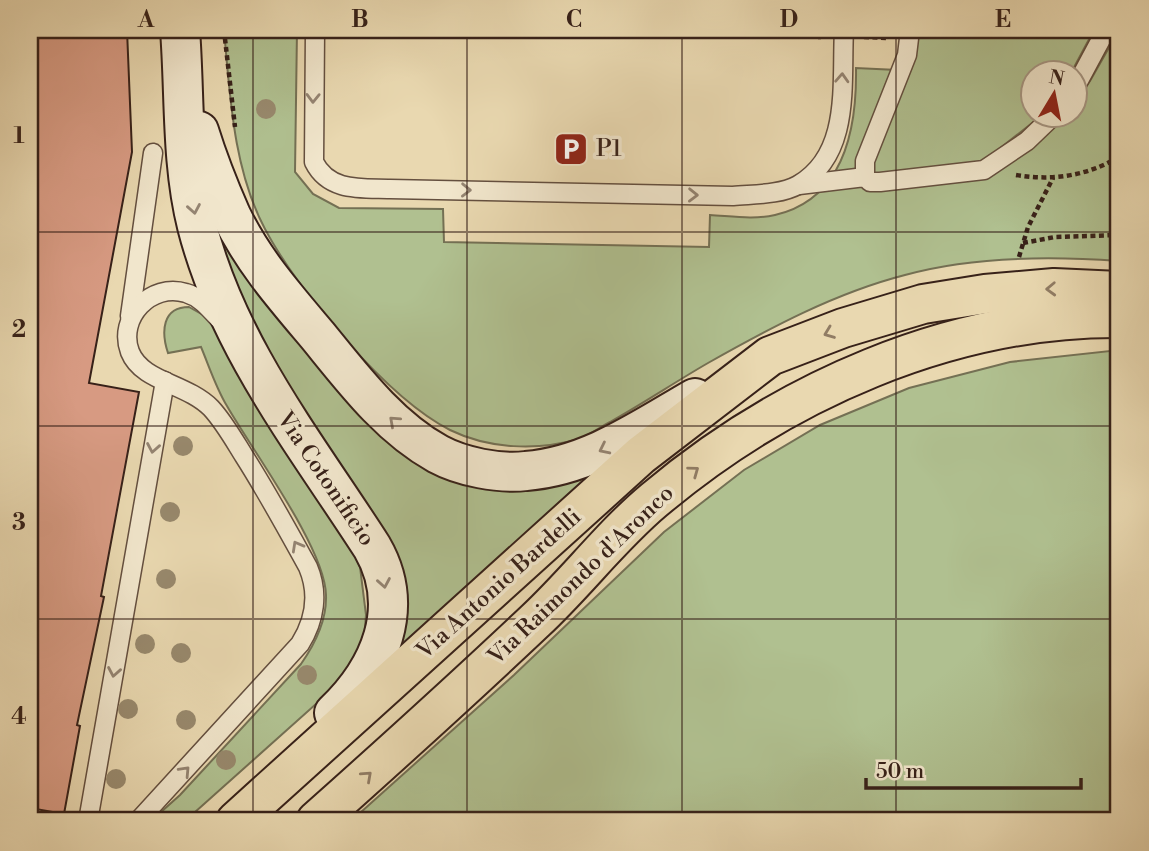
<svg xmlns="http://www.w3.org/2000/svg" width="1149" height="851" font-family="'Libre Bodoni',serif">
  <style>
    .green { fill: #b0c090; stroke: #747054; stroke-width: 2 }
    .building { fill: #d79a82; stroke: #372119; stroke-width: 2 }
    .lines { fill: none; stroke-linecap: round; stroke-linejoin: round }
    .lane-casing { stroke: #644f3f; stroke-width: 21 }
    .secondary-casing { stroke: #372119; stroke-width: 42 }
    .primary-casing { stroke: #372119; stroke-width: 42 }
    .path { stroke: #372119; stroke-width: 4.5; stroke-dasharray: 5 3.5; stroke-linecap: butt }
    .lane { stroke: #f1e6cc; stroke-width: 18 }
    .secondary { stroke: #f1e6cc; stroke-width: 38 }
    .primary { stroke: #e9d8b0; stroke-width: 38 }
    .tree { fill: #98896d }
    .oneway { stroke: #948472 }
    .oneway2 { stroke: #907c64 }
    .grid { fill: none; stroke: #372119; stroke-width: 2; stroke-opacity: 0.55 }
    .labels { text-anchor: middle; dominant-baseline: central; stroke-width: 7; stroke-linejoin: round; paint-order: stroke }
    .poi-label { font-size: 23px; fill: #372119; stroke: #f1e6cc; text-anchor: start }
    .street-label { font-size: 23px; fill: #372119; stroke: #f1e6cc }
    .neatline { fill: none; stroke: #372119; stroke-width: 2.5 }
    .grid-label { font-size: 23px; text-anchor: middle; font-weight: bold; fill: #372119 }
  </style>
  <rect width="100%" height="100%" fill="#e9d8b0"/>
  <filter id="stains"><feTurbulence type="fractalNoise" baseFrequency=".00286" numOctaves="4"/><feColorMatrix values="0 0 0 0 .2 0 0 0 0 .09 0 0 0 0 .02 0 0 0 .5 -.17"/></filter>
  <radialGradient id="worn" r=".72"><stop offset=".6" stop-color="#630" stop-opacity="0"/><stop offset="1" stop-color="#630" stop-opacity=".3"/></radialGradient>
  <g class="green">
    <path d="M224,30H297L295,172L313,194L339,208L443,209L444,242L709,247L710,215C730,216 754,220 775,215C844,199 857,129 856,68L897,70L860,183L989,176L1064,116H1076V100L1090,81L1119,30V261C1049,256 973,256 905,275C835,293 770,328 708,363C675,382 644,403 610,422C600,427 590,435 579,439C537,451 489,449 450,430C387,398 297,290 265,229C233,169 230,95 224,30Z"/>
    <path d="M917,30H1094L1071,73L1034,74V116H1041L980,164L870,175Z"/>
    <path d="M201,172L385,434L597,472L395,655L328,456L236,293Z"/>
    <path d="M189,307L212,320L254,403L274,423L349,542L360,567L366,615L364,639L344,679L185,821H151L180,795L301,664C315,644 327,621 326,595C325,548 252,450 227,406C216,388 209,366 201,347L168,353C161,332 162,307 189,307Z"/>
    <path d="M1119,350V821H351L514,675L664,532L744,470L820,425L909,388L1010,362Z"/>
  </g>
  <path class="building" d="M30,30H127L132,152L89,383L139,392L101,596L104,597L77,725L80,726L64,814L30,808Z"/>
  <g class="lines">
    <g class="lane-casing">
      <g id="lane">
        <path d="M315,30L314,162C329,192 361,188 390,189L733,196C753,194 780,195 798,185C852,154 841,82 844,30"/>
        <path d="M1076,86L1106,30"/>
        <path d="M865,177V161L907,55L910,30"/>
        <path d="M799,185L865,177L870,182H880L984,170L1027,141L1053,116"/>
        <path d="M130,316L153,153"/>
        <path d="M88,821L165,381"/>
        <path d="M138,821L300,644C315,620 319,593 308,567C287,529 267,492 244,456C234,440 224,422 211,408C186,383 142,382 130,352C117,318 151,282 186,293C200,297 209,308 219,319"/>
      </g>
    </g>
    <g class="secondary-casing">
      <g id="secondary">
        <path d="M180,30C185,94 181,163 197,226C228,347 305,443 372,547C407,607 380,669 334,713"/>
        <path d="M199,131C208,160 219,188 231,215C253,261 286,298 318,336C353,379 389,427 438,454C462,467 499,474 526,471C589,466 641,429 695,398"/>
      </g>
    </g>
    <g class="primary-casing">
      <g id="primary">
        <path d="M236,821L641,455L770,356L843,328L923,304L985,294L1054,288L1119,291"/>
        <path d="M316,821C390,755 463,689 535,621C576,583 611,536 654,500C782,392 950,317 1119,318"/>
      </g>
    </g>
    <g class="path">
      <path d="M224,30L235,127"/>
      <path d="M407,30L456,31"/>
      <path d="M484,32H532"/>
      <path d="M559,33H606"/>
      <path d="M634,34L682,35"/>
      <path d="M709,35H756"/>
      <path d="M784,36L821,37"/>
      <path d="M864,37L887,38"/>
      <path d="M1016,175C1052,181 1087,176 1119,157"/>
      <path d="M1023,243L1055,237L1119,235"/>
      <path d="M1019,257L1028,227L1053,178"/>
    </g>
    <use href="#lane" class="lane"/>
    <use href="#secondary" class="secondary"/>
    <use href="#primary" class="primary"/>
  </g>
  <g class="tree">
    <circle cx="266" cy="109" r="10"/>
    <circle cx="183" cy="446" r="10"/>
    <circle cx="170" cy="512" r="10"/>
    <circle cx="166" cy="579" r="10"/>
    <circle cx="145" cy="644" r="10"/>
    <circle cx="181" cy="653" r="10"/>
    <circle cx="307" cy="675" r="10"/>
    <circle cx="128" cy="709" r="10"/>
    <circle cx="186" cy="720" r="10"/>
    <circle cx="226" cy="760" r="10"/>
    <circle cx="116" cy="779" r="10"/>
  </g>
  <defs><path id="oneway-chevron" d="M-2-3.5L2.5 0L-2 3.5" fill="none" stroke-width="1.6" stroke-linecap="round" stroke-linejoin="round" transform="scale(1.75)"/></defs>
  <g class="oneway">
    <use href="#oneway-chevron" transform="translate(842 78) rotate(-87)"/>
    <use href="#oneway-chevron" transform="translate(313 98) rotate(91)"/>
    <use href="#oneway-chevron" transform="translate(466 190) rotate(1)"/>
    <use href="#oneway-chevron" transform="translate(693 195) rotate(1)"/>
    <use href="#oneway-chevron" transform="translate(194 209) rotate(80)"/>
    <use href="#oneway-chevron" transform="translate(394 421) rotate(-138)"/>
    <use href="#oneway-chevron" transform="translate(153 448) rotate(100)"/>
    <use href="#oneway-chevron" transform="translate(604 449) rotate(154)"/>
    <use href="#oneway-chevron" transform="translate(297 546) rotate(-119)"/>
    <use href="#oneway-chevron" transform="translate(384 583) rotate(80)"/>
    <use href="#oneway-chevron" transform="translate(114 672) rotate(100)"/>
    <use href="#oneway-chevron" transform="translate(185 771) rotate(-47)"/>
  </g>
  <g class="oneway2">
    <use href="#oneway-chevron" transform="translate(1051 289) rotate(178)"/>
    <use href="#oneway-chevron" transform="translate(829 333) rotate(159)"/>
    <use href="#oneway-chevron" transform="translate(694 471) rotate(-36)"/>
    <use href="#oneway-chevron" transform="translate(367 776) rotate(-42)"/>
  </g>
  <path class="grid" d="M253,30V821M467,30V821M682,30V821M896,30V821M30,232H1119M30,426H1119M30,619H1119"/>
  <defs>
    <g id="parking-square" transform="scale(1.75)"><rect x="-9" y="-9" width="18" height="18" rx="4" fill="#8f2418" stroke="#f1e6cc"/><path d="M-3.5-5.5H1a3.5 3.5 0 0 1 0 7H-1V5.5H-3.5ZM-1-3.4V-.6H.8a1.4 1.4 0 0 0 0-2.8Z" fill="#fff"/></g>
  </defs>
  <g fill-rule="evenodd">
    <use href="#parking-square" x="571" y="149"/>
  </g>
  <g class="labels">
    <g class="poi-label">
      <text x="596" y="149">P1</text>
    </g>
    <g class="street-label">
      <text transform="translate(326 479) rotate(56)">Via Cotonificio</text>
      <text transform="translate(581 575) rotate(-44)">Via Raimondo d'Aronco</text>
      <text transform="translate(499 584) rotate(-42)">Via Antonio Bardelli</text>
    </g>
  </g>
  <rect width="1149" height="851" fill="none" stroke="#e9d8b0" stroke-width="77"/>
  <g transform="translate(1054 94) rotate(10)"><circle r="33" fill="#f1e6cc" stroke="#a79784" stroke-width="2"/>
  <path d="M0-5L12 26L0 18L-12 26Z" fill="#8f2418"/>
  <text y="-10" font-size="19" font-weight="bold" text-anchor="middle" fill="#372119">N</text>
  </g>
  <path d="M866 778v10h215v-10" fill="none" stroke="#372119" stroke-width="3.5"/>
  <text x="876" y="778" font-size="21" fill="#372119" stroke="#f1e6cc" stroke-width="5" paint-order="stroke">50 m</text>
  <rect x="38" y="38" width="1072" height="774" class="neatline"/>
  <g class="grid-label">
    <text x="146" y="27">A</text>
    <text x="360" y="27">B</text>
    <text x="574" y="27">C</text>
    <text x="789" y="27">D</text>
    <text x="1003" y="27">E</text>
    <text x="19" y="143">1</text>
    <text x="19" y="337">2</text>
    <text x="19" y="530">3</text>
    <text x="19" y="724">4</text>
  </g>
  <rect width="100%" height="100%" filter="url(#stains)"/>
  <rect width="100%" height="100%" fill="url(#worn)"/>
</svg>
